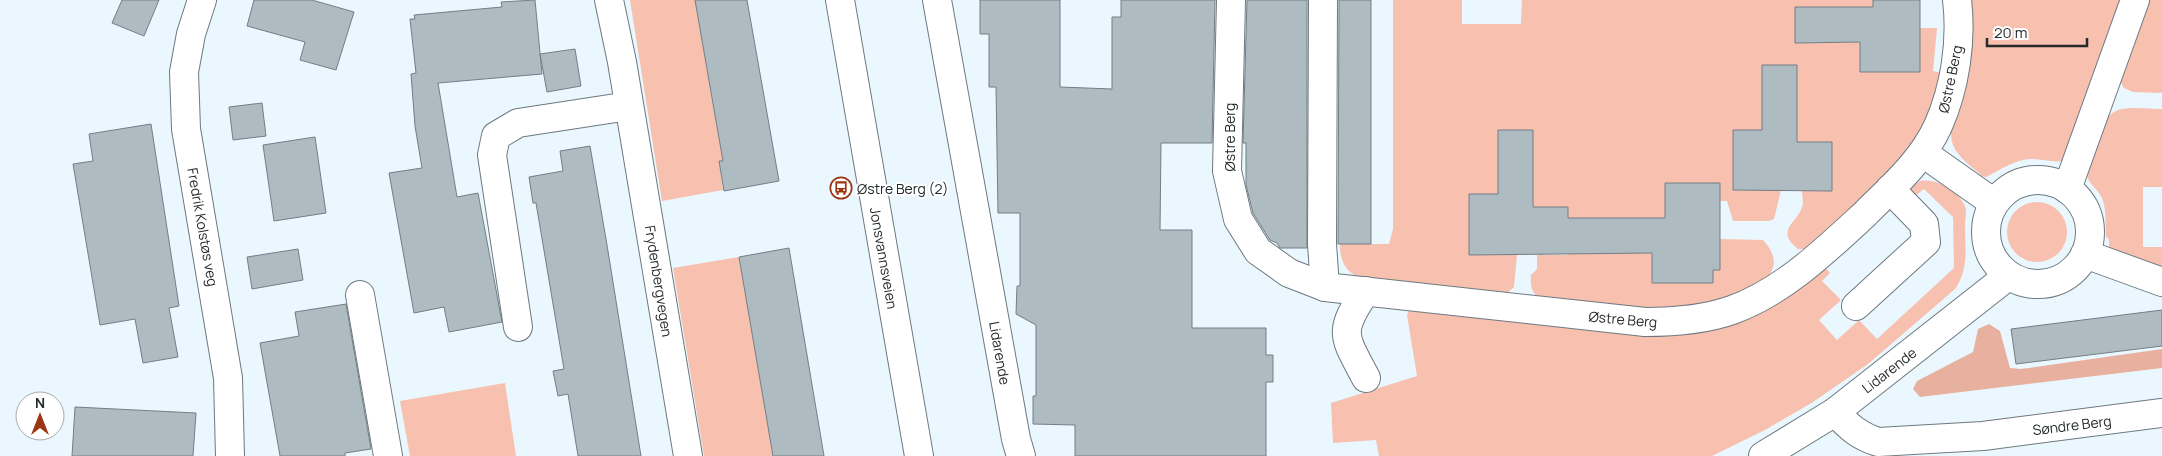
<svg xmlns="http://www.w3.org/2000/svg" width="2162" height="456" font-family="Manrope,sans-serif">
  <style>
    .green { fill: #f7c0af }
    .forest { fill: #e8b09f }
    .building { fill: #aebbc1; stroke: #737e85 }
    .lines { fill: none; stroke-linecap: round; stroke-linejoin: round }
    .minor-casing { stroke: #6d797f; stroke-width: 30 }
    .minor { stroke: #fff; stroke-width: 28 }
    .labels { text-anchor: middle; dominant-baseline: central; stroke-width: 4; stroke-linejoin: round; paint-order: stroke }
    .street-label { font-size: 14px; fill: #252a2c; stroke: #fff }
    .poi-label { font-size: 14px; fill: #252a2c; stroke: #fff; text-anchor: start }
  </style>
  <rect width="100%" height="100%" fill="#eaf7fe"/>
  <g class="green">
    <path d="M630,0H695L723,161L719,162L723,190L662,201Z"/>
    <path d="M1393,0H1462V24H1521L1522,0H1873V7H1795V43L1860,42V72H1920V28H1937L1933,71L1941,73L1940,93L1924,126L1881,183L1807,249H1798C1774,229 1798,223 1802,207C1804,203 1802,196 1802,191L1832,190V142H1797V65H1763L1762,130H1733V190H1781L1774,219L1769,221H1733L1727,201H1713L1712,183H1665V218H1588V253H1652L1722,239L1763,240C1772,250 1778,261 1770,274C1753,300 1689,310 1660,312C1648,312 1634,310 1622,308C1596,306 1569,304 1542,301C1532,293 1530,288 1531,275L1537,269V255H1568V207H1533V130H1498V194L1469,195V255H1517L1514,287L1503,297L1359,278C1344,270 1340,260 1340,244H1389L1393,229Z"/>
    <path d="M1968,0H2126L2065,160C2054,164 2042,158 2030,159C2014,160 2000,170 1986,177L1982,176C1973,167 1958,158 1953,145C1944,123 1964,28 1968,0Z"/>
    <path d="M2147,0H2162V92L2160,93L2133,92L2124,88L2119,79Z"/>
    <path d="M2162,109V187H2143V247H2162V273L2109,253V240L2106,236C2105,223 2107,208 2101,196C2096,188 2087,182 2086,172C2092,154 2098,117 2118,110C2130,106 2149,109 2162,109Z"/>
    <path d="M1920,181C1937,178 1958,191 1965,206C1967,212 1965,220 1965,226C1965,249 1969,269 1955,289L1868,364L1813,402L1765,430L1712,456H1379L1376,440L1333,443L1331,403L1417,376L1407,315L1411,307L1649,333L1824,266L1830,273L1822,281L1841,300L1819,320L1837,340L1859,320L1877,339L1954,268L1953,217L1924,189L1915,196L1910,188Z"/>
    <circle cx="2037" cy="232" r="30"/>
    <path d="M739,257L773,456H704L673,268Z"/>
    <path d="M505,383L516,456H410L400,401Z"/>
  </g>
  <path class="forest" d="M1989,324L2000,331L2010,368L2021,369L2162,349V368L1920,397L1913,389L1917,381L1973,352L1978,329Z"/>
  <g class="building">
    <path d="M122,0H159L144,36L112,23Z"/>
    <path d="M254,0H312L354,12L336,70L300,60L305,42L247,26Z"/>
    <path d="M535,0L542,74L438,83L457,197L478,193L502,322L449,332L444,307L414,313L389,173L422,168L415,126L411,74L416,73L410,19H415L414,15L502,7L501,2Z"/>
    <path d="M695,0H747L779,181L724,191L719,161H723Z"/>
    <path d="M980,0H1060V87L1112,89V17H1121V0H1215L1212,143H1161L1160,230H1192V328H1266V355H1273V382H1266V456H1075V425L1033,424V396H1036V325L1016,314L1017,286H1020V213H998L996,87H989V34H980Z"/>
    <path d="M1247,0H1307V248H1280L1277,243L1270,240L1253,213L1246,185V143H1243Z"/>
    <path d="M1339,0H1371V244H1338Z"/>
    <path d="M1873,0H1920V72H1860V42L1795,43V7H1873Z"/>
    <path d="M575,49L581,86L547,92L540,54Z"/>
    <path d="M1762,65H1797V142H1832V191L1733,190V130H1762Z"/>
    <path d="M262,103L266,136L233,140L229,107Z"/>
    <path d="M151,124L179,306L169,308L178,357L143,363L135,319L100,325L73,164L93,161L89,134Z"/>
    <path d="M1498,130H1533V207H1568V218H1665V183H1720V270H1713V283H1652V253L1469,255V194H1498Z"/>
    <path d="M315,137L326,213L274,221L263,145Z"/>
    <path d="M590,146L607,245L641,456H578L568,394L558,396L553,371L564,369L536,203H533L529,177L563,171L560,151Z"/>
    <path d="M789,248L824,456H773L739,257Z"/>
    <path d="M298,249L303,280L252,289L247,257Z"/>
    <path d="M346,304L371,449L345,453V456H280L260,343L299,336L295,312Z"/>
    <path d="M2162,310V346L2016,364L2011,329Z"/>
    <path d="M75,407L196,413L193,456H72Z"/>
  </g>
  <g class="lines">
    <g class="minor-casing">
      <g id="minor">
        <path d="M202,0L191,34L184,72L186,129L228,378L230,456"/>
        <path d="M609,0L622,62L688,456"/>
        <path d="M840,0L919,456"/>
        <path d="M937,0L1016,439L1021,456"/>
        <path d="M1231,0L1227,171L1238,219L1258,251L1289,273L1325,287"/>
        <path d="M1323,0L1322,244L1325,287L1645,322C1674,322 1704,320 1732,310C1783,292 1827,249 1866,213C1893,186 1922,161 1938,126C1955,88 1962,41 1957,0"/>
        <path d="M1923,153L1994,203"/>
        <circle cx="2038" cy="232" r="52"/>
        <path d="M2067,189L2135,0"/>
        <path d="M2085,254L2162,282"/>
        <path d="M1366,291C1337,333 1344,336 1366,378"/>
        <path d="M360,295L388,456"/>
        <path d="M1856,306L1926,242L1924,224L1890,189"/>
        <path d="M518,327L492,155L496,136L518,123L629,106"/>
        <path d="M1835,412C1849,427 1859,436 1878,442L1983,436L2162,413"/>
        <path d="M1763,456L1835,412L2008,276"/>
      </g>
    </g>
    <use href="#minor" class="minor"/>
  </g>
  <defs>
    <g id="bus-ring" transform="scale(1.125)"><circle r="9.5" fill="#fff" stroke="#9c3511" stroke-width="1.5"/><path d="M-5-6H5V4H4V6H2V4H-2V6H-4V4H-5ZM-3.5-4V0h7V-4ZM-3.5 1.2v1.5H-2V1.2ZM2 1.2v1.5H3.5V1.2Z" fill="#9c3511"/></g>
  </defs>
  <g fill-rule="evenodd">
    <use href="#bus-ring" x="841" y="188"/>
  </g>
  <g class="labels">
    <g class="street-label">
      <text transform="translate(1950 79) rotate(-78)">Østre Berg</text>
      <text transform="translate(1229 137) rotate(-90)">Østre Berg</text>
      <text transform="translate(203 227) rotate(80)">Fredrik Kolstøs veg</text>
      <text transform="translate(884 258) rotate(80)">Jonsvannsveien</text>
      <text transform="translate(659 281) rotate(81)">Frydenbergvegen</text>
      <text transform="translate(1623 319) rotate(5)">Østre Berg</text>
      <text transform="translate(1000 353) rotate(80)">Lidarende</text>
      <text transform="translate(1889 370) rotate(-38)">Lidarende</text>
      <text transform="translate(2072 425) rotate(-7)">Søndre Berg</text>
    </g>
    <g class="poi-label">
      <text x="857" y="188">Østre Berg (2)</text>
    </g>
  </g>
  <g transform="translate(40 416)"><circle r="24" fill="#ffffff" stroke="#a8aaab"/>
  <path d="M0-4L9 19L0 12L-9 19Z" fill="#9c3511"/>
  <text y="-8" font-size="14" font-weight="bold" text-anchor="middle" fill="#252a2c">N</text>
  </g>
  <path d="M1987 38v8h100v-8" fill="none" stroke="#252a2c" stroke-width="2.5"/>
  <text x="1994" y="38" font-size="15" fill="#252a2c" stroke="#ffffff" stroke-width="4" paint-order="stroke">20 m</text>
</svg>
